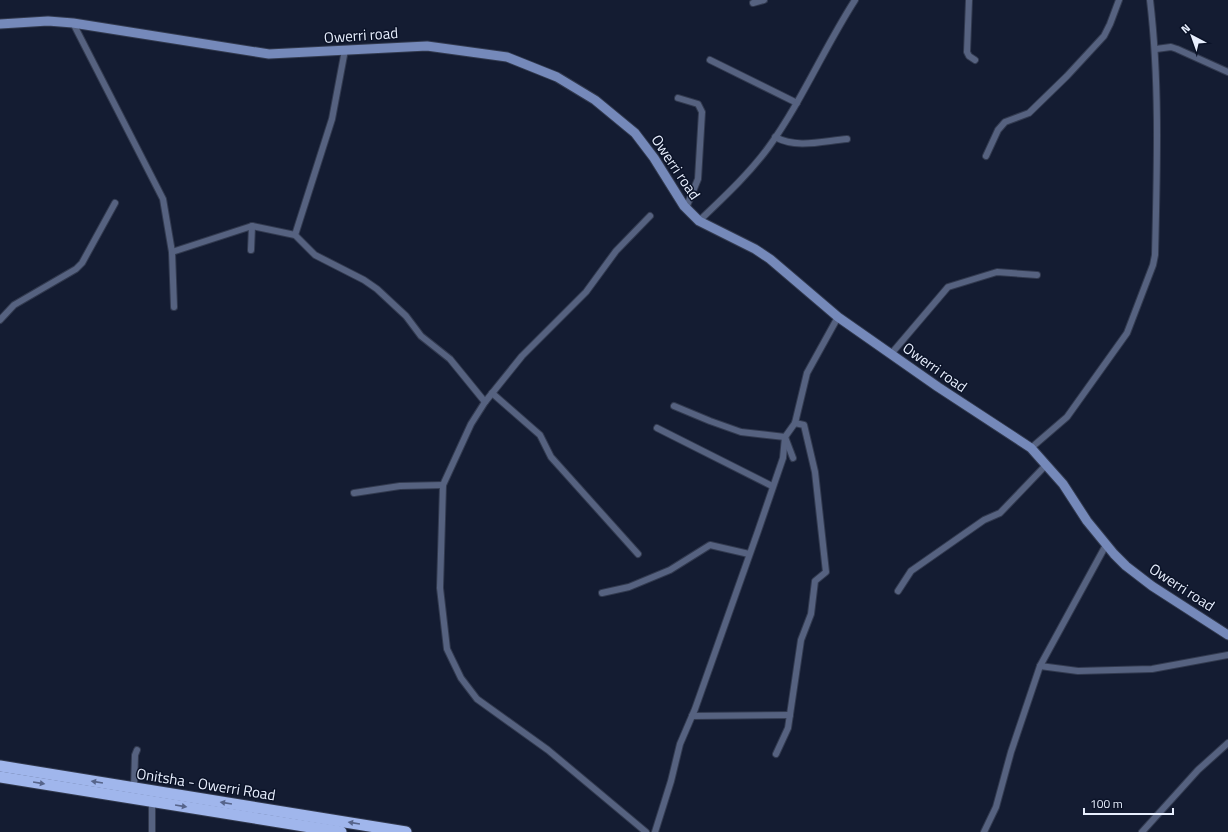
<svg xmlns="http://www.w3.org/2000/svg" width="1228" height="832" font-family="'Titillium Web',sans-serif">
  <style>
    .lines { fill: none; stroke-linecap: round; stroke-linejoin: round }
    .minor-casing { stroke: #323a4f; stroke-width: 8 }
    .secondary-casing { stroke: #323a4f; stroke-width: 11 }
    .trunk-casing { stroke: #323a4f; stroke-width: 13 }
    .minor { stroke: #566280; stroke-width: 6 }
    .secondary { stroke: #7589ba; stroke-width: 9 }
    .trunk { stroke: #a0b6ec; stroke-width: 11 }
    .oneway { fill: #56648a }
    .labels { text-anchor: middle; dominant-baseline: central; stroke-width: 3; stroke-linejoin: round; paint-order: stroke }
    .street-label { font-size: 15px; fill: #e8effe; stroke: #0b1328 }
  </style>
  <rect width="100%" height="100%" fill="#141c32"/>
  <g class="lines">
    <g class="minor-casing">
      <g id="minor">
        <path d="M969,0L967,52L969,56L975,60"/>
        <path d="M753,3L764,0"/>
        <path d="M73,23L163,199L172,252L174,307"/>
        <path d="M1156,49L1171,47L1177,49L1228,72"/>
        <path d="M710,60L797,103"/>
        <path d="M678,98L698,104L702,112L698,179L686,208"/>
        <path d="M775,137C797,149 823,141 847,139"/>
        <path d="M986,156L998,130L1005,122L1029,113L1067,76L1104,36L1110,24L1119,0"/>
        <path d="M699,221C723,198 748,175 768,148C802,101 824,48 855,0"/>
        <path d="M295,235L332,119L345,50"/>
        <path d="M251,250L252,226"/>
        <path d="M172,252L252,226L295,235L315,255L364,280L377,289L406,316L421,336L450,359L485,402"/>
        <path d="M0,320L14,305L76,269L82,263L115,203"/>
        <path d="M891,354L948,287L997,272L1037,275"/>
        <path d="M492,393L540,435L551,457L638,554"/>
        <path d="M674,406L710,421L741,432L785,437L793,458"/>
        <path d="M657,428L772,486"/>
        <path d="M1031,448L1067,417L1127,333L1153,265L1155,255C1157,171 1160,84 1150,0"/>
        <path d="M354,493L400,486L443,485"/>
        <path d="M898,591L911,571L984,520L1000,513L1046,465"/>
        <path d="M602,593L629,587L670,570L710,545L749,554"/>
        <path d="M1040,666L1078,671L1152,669L1228,655"/>
        <path d="M692,716L790,715"/>
        <path d="M776,754L788,728L801,640L811,614L815,581L826,572L815,472L804,425L795,423"/>
        <path d="M134,788L135,755L137,750"/>
        <path d="M152,802V832"/>
        <path d="M646,832L548,750L477,699L461,678L447,649L440,588L443,485L471,424L485,402L522,356L586,292L616,251L650,216"/>
        <path d="M655,832L671,781L680,744L695,709L758,531L783,458L785,437L795,423L807,373L838,317"/>
        <path d="M984,832L996,807L1011,752L1040,666L1106,545"/>
        <path d="M1142,832L1198,770L1228,743"/>
      </g>
    </g>
    <g class="secondary-casing">
      <path id="secondary" d="M0,24L48,21L73,23L269,54L427,46L507,57L557,77L595,100L635,133L654,158L684,206L699,221L755,249L770,259L838,317L938,387L1031,448L1063,484L1087,521L1114,554L1126,566L1152,586L1228,635"/>
    </g>
    <g class="trunk-casing">
      <g id="trunk">
        <path d="M0,766L406,832"/>
        <path d="M0,777L341,832"/>
      </g>
    </g>
    <use href="#minor" class="minor"/>
    <use href="#secondary" class="secondary"/>
    <use href="#trunk" class="trunk"/>
  </g>
  <defs><path id="oneway-solid" d="M-6-.8H1V-3.2L6.5 0L1 3.2V.8H-6Z"/></defs>
  <g class="oneway">
    <use href="#oneway-solid" transform="translate(97 782) rotate(-171)"/>
    <use href="#oneway-solid" transform="translate(39 783) rotate(9)"/>
    <use href="#oneway-solid" transform="translate(226 803) rotate(-171)"/>
    <use href="#oneway-solid" transform="translate(181 806) rotate(9)"/>
    <use href="#oneway-solid" transform="translate(354 823) rotate(-171)"/>
  </g>
  <g class="labels">
    <g class="street-label">
      <text transform="translate(361 35) rotate(-4)">Owerri road</text>
      <text transform="translate(676 167) rotate(56)">Owerri road</text>
      <text transform="translate(935 367) rotate(35)">Owerri road</text>
      <text transform="translate(1182 587) rotate(33)">Owerri road</text>
      <text transform="translate(206 784) rotate(9)">Onitsha - Owerri Road</text>
    </g>
  </g>
  <g transform="translate(1192 36) rotate(319)" stroke="#0b1328" stroke-width="3" paint-order="stroke">
  <path d="M0-3L7 15L0 10L-7 15Z" fill="#e8effe"/>
  <text y="-6" font-size="11" font-weight="bold" text-anchor="middle" fill="#e8effe">N</text>
  </g>
  <path d="M1084 808v6h89v-6" fill="none" stroke="#e8effe" stroke-width="2"/>
  <text x="1090" y="808" font-size="12" fill="#e8effe" stroke="#0b1328" stroke-width="3" paint-order="stroke">100 m</text>
</svg>
